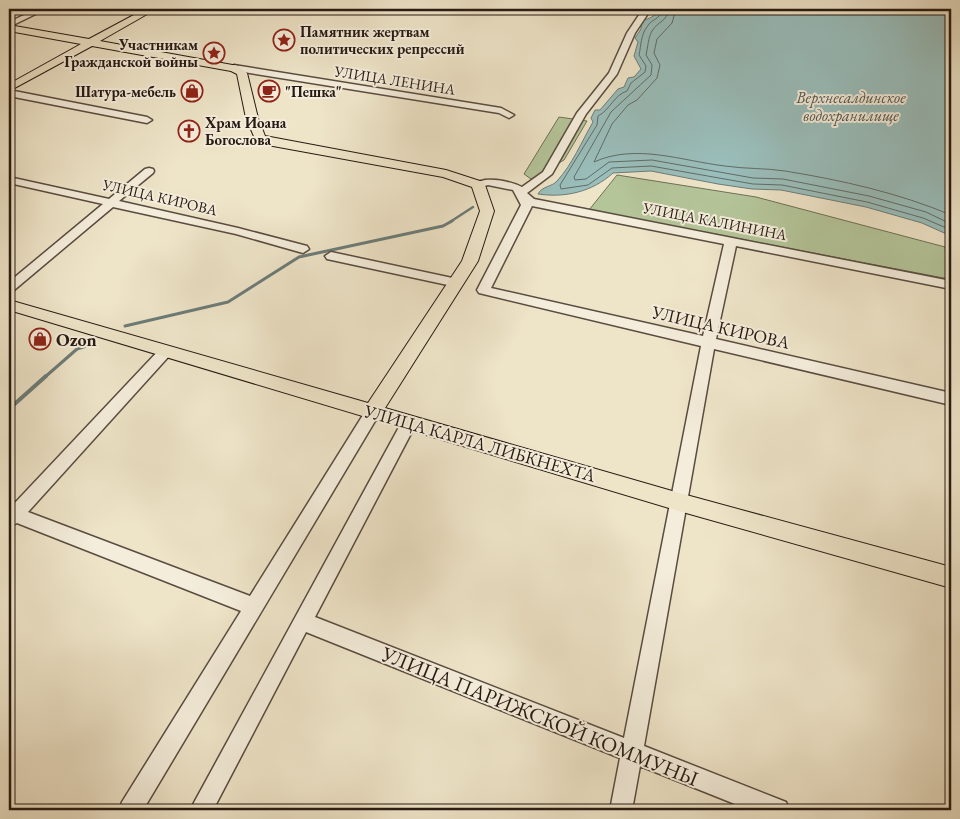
<svg xmlns="http://www.w3.org/2000/svg" width="960" height="819" font-family="'EB Garamond',serif">
  <style>
    .green { fill: #b4c599; stroke: #6e7056 }
    .water { fill: #9abebb; stroke: #6c7c78 }
    .lines { fill: none; stroke-linecap: round; stroke-linejoin: round }
    .shore { stroke: #606c67; stroke-width: 1 }
    .stream-far2 { stroke: #6c7c78; stroke-width: 2.5 }
    .stream-far1 { stroke: #6c7c78; stroke-width: 3 }
    .stream { stroke: #6c7c78; stroke-width: 4 }
    .minor-casing { stroke: #594c40; stroke-width: 3 }
    .major-casing { stroke: #271a13; stroke-width: 2 }
    .minor { fill: #f4eddb; fill-rule: evenodd }
    .major { fill: #eee4c8; fill-rule: evenodd }
    .labels { text-anchor: middle; dominant-baseline: central; stroke-width: 4; stroke-linejoin: round; paint-order: stroke }
    .far-poi-label { font-size: 15px; font-weight: bold; fill: #271a13; stroke: #f4eddb; text-anchor: start }
    .far-street-label { font-size: 15px; fill: #271a13; stroke: #f4eddb }
    .far-water-label { font-size: 16px; font-style: italic; fill: #4f534e; stroke: #f4eddb }
    .street-label { font-size: 18px; fill: #271a13; stroke: #f4eddb }
    .poi-label { font-size: 18px; font-weight: bold; fill: #271a13; stroke: #f4eddb; text-anchor: start }
    .near-street-label { font-size: 21px; fill: #271a13; stroke: #f4eddb }
  </style>
  <rect width="100%" height="100%" fill="#eee4c8"/>
  <filter id="stains"><feTurbulence type="fractalNoise" baseFrequency=".004" numOctaves="4"/><feColorMatrix values="0 0 0 0 .2 0 0 0 0 .09 0 0 0 0 .02 0 0 0 .5 -.17"/></filter>
  <radialGradient id="worn" r=".72"><stop offset=".6" stop-color="#630" stop-opacity="0"/><stop offset="1" stop-color="#630" stop-opacity=".3"/></radialGradient>
  <g class="green">
    <path d="M559,117L587,121L564,160L531,179L524,174Z"/>
    <path d="M617,175L756,197L945,247L949,279L589,210Z"/>
  </g>
  <path class="water" d="M658,9H951V236L922,223L866,207L781,190L752,189L718,184L651,171L613,173C592,192 565,198 538,194C542,186 552,187 557,181C572,165 582,141 593,122L591,118L595,110H600L618,89L624,87L628,78L634,77L641,69L634,56L638,42L635,38L641,29L642,21C649,18 656,17 658,9Z"/>
  <g class="lines">
    <g class="shore">
      <path d="M663,9C659,21 652,18 647,27C641,34 641,46 639,55L646,66L645,72L631,83L627,91C614,95 610,110 598,116L597,125L560,185L561,189L588,185L612,168L651,166L753,184L782,185L867,202L923,218L951,230"/>
      <path d="M669,9C667,22 658,21 652,31C648,38 648,47 646,55L652,65L651,75L611,112L574,177L575,180L586,179L609,162L652,160L753,178L783,179L869,196L926,212L951,224"/>
      <path d="M676,9L672,23L657,39L654,53L660,65L657,78L637,100L628,105L612,124L594,162C636,143 682,161 725,166C745,169 766,168 785,171C841,180 899,193 951,215"/>
    </g>
    <path class="stream-far2" d="M450,222L473,207"/>
    <g class="stream-far1">
      <path d="M125,326L228,302L299,257L443,226L452,221"/>
      <path d="M45,377L77,349L93,344"/>
    </g>
    <path class="stream" d="M9,409L46,376"/>
    <g class="minor-casing">
      <g id="minor">
        <path d="M37,9H46L9,27V22Z"/>
        <path d="M643,9H651L635,33L617,74L586,114L552,174L527,193L534,199L951,281V289L736,246L716,339L951,393V405L714,349L644,746L786,802L789,810H750L640,766L632,810H610L620,758L306,632L213,810H190L404,418L409,416L414,418L417,422L315,617L624,738L701,346L479,293L477,290L521,205L513,190L488,185L478,188L473,185C484,175 509,181 522,187L543,172L577,113L609,73L627,33ZM532,206L724,244L703,336L491,288Z"/>
        <path d="M234,65L501,108L514,115L509,118L499,113L231,70L230,68Z"/>
        <path d="M9,90L147,117L152,120L147,123L9,96Z"/>
        <path d="M149,168L153,169L154,171L153,173L119,201L238,228L307,246L309,249L303,253L236,234L113,207L13,291L9,292V282L103,204L9,183V177L109,199L145,169Z"/>
        <path d="M331,252L457,279L463,283L457,287L327,259L325,256Z"/>
        <path d="M165,347L170,349L172,352L170,355L28,512L250,596L368,407L373,405L378,407L381,411L143,810H119L122,802L241,611L17,523L9,527V505L12,506L160,349Z"/>
      </g>
    </g>
    <g class="major-casing">
      <path id="major" d="M145,9H156L100,41L238,66L247,73L258,118L265,136L446,170L483,182L485,185L494,211L478,261L385,408L679,493L951,567V588L679,511L9,310V300L368,403L462,261L480,211L472,187L443,177L273,146L256,141L246,118L237,74L231,71L92,46L9,91V84L81,44L9,31V25L89,39Z"/>
    </g>
    <use href="#minor" class="minor"/>
    <use href="#major" class="major"/>
  </g>
  <defs>
    <g id="sight-ring" transform="scale(1.125)"><circle r="9.5" fill="#f4eddb" stroke="#8f2418" stroke-width="1.5"/><path d="M0-6L1.8-2.2L6-1.7L2.9 1.2L3.7 5.4L0 3.3L-3.7 5.4L-2.9 1.2L-6-1.7L-1.8-2.2Z" fill="#8f2418"/></g>
    <g id="shop-ring" transform="scale(1.125)"><circle r="9.5" fill="#f4eddb" stroke="#8f2418" stroke-width="1.5"/><path d="M-5-2.5h2.3a2.7 3.5 0 0 1 5.4 0H5L5.5 6h-11ZM-1.5-2.5h3a1.5 2.3 0 0 0-3 0Z" fill="#8f2418"/></g>
    <g id="cafe-ring" transform="scale(1.125)"><circle r="9.5" fill="#f4eddb" stroke="#8f2418" stroke-width="1.5"/><path d="M-5.5-4.5H6V0H3Q3 3.5 0 3.5H-2.5Q-5.5 3.5-5.5 0ZM3-3.2v2h1.7v-2ZM-6 4.5H4V6H-6Z" fill="#8f2418"/></g>
    <g id="church-ring" transform="scale(1.125)"><circle r="9.5" fill="#f4eddb" stroke="#8f2418" stroke-width="1.5"/><path d="M-1.2-6h2.4v3.5h3.3v2.4h-3.3V6h-2.4V-.1h-3.3v-2.4h3.3Z" fill="#8f2418"/></g>
  </defs>
  <g fill-rule="evenodd">
    <use href="#sight-ring" x="284" y="40"/>
    <use href="#sight-ring" x="214" y="53"/>
    <use href="#shop-ring" x="192" y="91"/>
    <use href="#cafe-ring" x="269" y="91"/>
    <use href="#church-ring" x="189" y="131"/>
    <use href="#shop-ring" x="40" y="339"/>
  </g>
  <g class="labels">
    <g class="far-poi-label">
      <text x="300" y="31">Памятник жертвам<tspan x="300" dy="17">политических репрессий</tspan></text>
      <text x="198" y="44" text-anchor="end">Участникам<tspan x="198" dy="17">Гражданской войны</tspan></text>
      <text x="176" y="91" text-anchor="end">Шатура-мебель</text>
      <text x="285" y="91">"Пешка"</text>
      <text x="205" y="122">Храм Иоана<tspan x="205" dy="17">Богослова</tspan></text>
    </g>
    <g class="far-street-label">
      <text transform="translate(395 80) rotate(9)">УЛИЦА ЛЕНИНА</text>
      <text transform="translate(160 197) rotate(13)">УЛИЦА КИРОВА</text>
      <text transform="translate(715 221) rotate(11)">УЛИЦА КАЛИНИНА</text>
    </g>
    <g class="far-water-label">
      <text x="851" y="97">Верхнесалдинское<tspan x="851" dy="18">водохранилище</tspan></text>
    </g>
    <g class="street-label">
      <text transform="translate(721 327) rotate(13)">УЛИЦА КИРОВА</text>
      <text transform="translate(480 443) rotate(16)">УЛИЦА КАРЛА ЛИБКНЕХТА</text>
    </g>
    <g class="poi-label">
      <text x="56" y="339">Ozon</text>
    </g>
    <g class="near-street-label">
      <text transform="translate(540 716) rotate(22)">УЛИЦА ПАРИЖСКОЙ КОММУНЫ</text>
    </g>
  </g>
  <rect width="960" height="819" fill="none" stroke="#eee4c8" stroke-width="30"/>
  <rect x="10" y="10" width="940" height="799" fill="none" stroke="#271a13" stroke-width="2.5"/>
  <rect x="15" y="15" width="930" height="789" fill="none" stroke="#271a13"/>
  <rect width="100%" height="100%" filter="url(#stains)"/>
  <rect width="100%" height="100%" fill="url(#worn)"/>
</svg>
